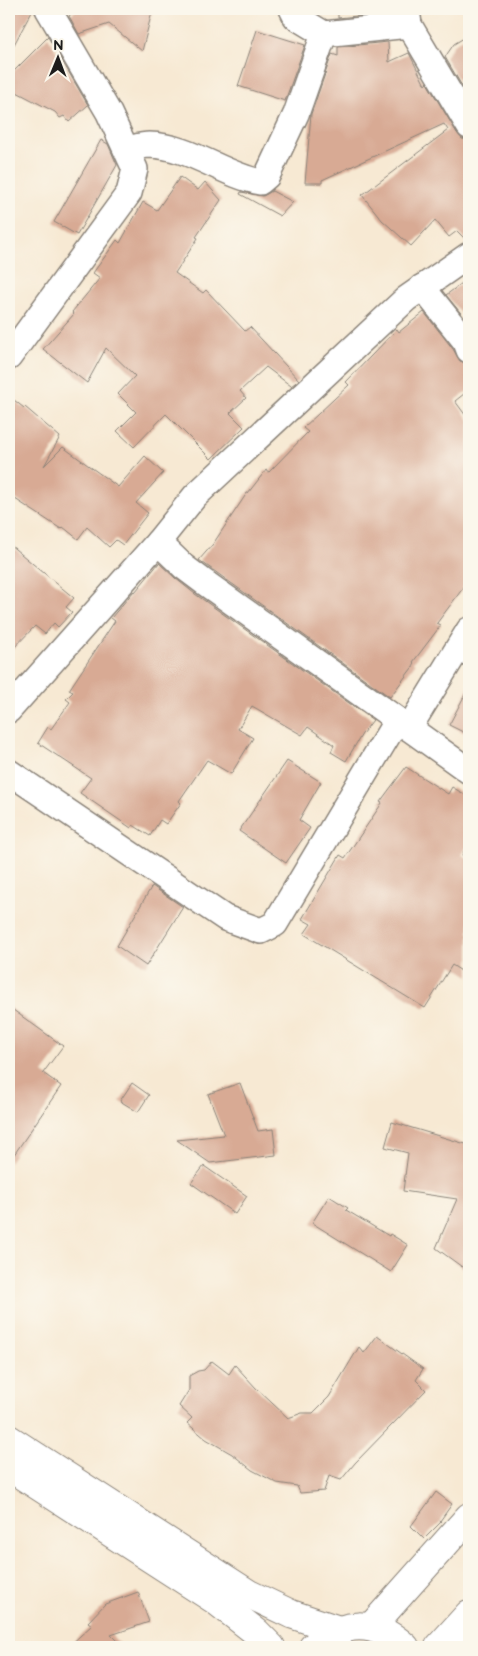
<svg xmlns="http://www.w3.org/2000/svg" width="478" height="1656" font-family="'Balsamiq Sans',sans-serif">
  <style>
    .building { fill: #d8aa94 }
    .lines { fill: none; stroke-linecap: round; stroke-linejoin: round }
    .street-casing { stroke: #8a8278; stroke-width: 28 }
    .secondary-casing { stroke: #8a8278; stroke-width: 30 }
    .street { stroke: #fff; stroke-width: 25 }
    .secondary { stroke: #fff; stroke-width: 28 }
  </style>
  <rect width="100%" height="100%" fill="#fbf7ec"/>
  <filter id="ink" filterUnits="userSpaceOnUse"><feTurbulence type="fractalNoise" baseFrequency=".02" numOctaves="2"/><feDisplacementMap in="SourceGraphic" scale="10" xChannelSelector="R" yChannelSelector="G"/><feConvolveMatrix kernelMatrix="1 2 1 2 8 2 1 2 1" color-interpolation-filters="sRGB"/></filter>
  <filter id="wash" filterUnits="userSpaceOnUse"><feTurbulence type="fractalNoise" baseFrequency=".0096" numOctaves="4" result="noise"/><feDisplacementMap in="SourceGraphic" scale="20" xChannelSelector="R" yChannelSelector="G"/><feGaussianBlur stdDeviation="1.12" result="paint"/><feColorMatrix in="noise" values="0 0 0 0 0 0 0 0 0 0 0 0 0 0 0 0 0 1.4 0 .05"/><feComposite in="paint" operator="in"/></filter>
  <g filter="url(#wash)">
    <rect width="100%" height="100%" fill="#f7e9d3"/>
    <g id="blocks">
      <g class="building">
        <path d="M9,9H33L9,54Z"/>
        <path d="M77,9H144L145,12H152L142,51L109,24L79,34L69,16Z"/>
        <path d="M338,9H385V13L338,18Z"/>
        <path d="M257,30L305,45L285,101L238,86Z"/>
        <path d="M469,35V98L445,57L454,44Z"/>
        <path d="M48,37L88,105L69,122L64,116L60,118L55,112L9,88V76Z"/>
        <path d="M388,42L389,62L409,53L425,85L427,83L457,133L462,139L469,140V241H467L457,231L449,237L435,220L411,246L382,220L362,195L448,130L444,124L322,180V183H305L311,114L332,54L338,56V47Z"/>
        <path d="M101,140L108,144L117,165L77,235L54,222Z"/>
        <path d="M180,177L198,190L205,182L221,200L196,237L198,238L175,273L203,293L206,290L245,331L250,327L299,380L291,386L266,367L240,391L246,398L230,413L244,427L211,459L166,414L134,447L117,431L136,412L118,394L135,376L106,348L87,383L43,349L74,314L72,312L100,278L93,273L117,240L120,243L143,202L157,210Z"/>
        <path d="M272,191L293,202L280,216L240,194L241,192L263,196Z"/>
        <path d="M469,278V323L446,295Z"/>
        <path d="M424,312L453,349L460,361L469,364V390L455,401L469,420V580L437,623L441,625L413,662L415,664L390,697L199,560L213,544L247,493H248L266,470L269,472L308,432L303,428L349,385L346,382L397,329L399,332Z"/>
        <path d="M9,396L24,408L25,407L60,437L44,466L63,447L118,487L145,456L163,473L136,503L148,513L123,545L116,540L109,547L87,527L78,539L63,527L61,529L9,495Z"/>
        <path d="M9,544L74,598L66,607L72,612L58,627L54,623L45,634L35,626L9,653Z"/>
        <path d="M159,563L175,578L195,594L373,720L362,734L346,761L331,752L334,745L308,727L302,735L252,706L238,729L253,738L231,774L207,760L179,801L181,803L166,824L160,820L150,836L133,825L131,828L80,793L91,778L38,743L48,727L51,729L70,702L66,699L73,692L69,690L115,621L111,618L134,591L135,592Z"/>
        <path d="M469,687V735L449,725Z"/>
        <path d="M287,761L321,782L299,820L310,828L286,863L239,831Z"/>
        <path d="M406,767L448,794L452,787L469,797V843L462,855L469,859V976L452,965L425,1008L304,934L311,924L302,919L340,855L345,858L382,803L380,802Z"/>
        <path d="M152,886L183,907L146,966L117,946Z"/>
        <path d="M9,1007L63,1046L43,1073L61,1086L9,1162Z"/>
        <path d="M132,1083L149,1095L138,1112L120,1101Z"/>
        <path d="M240,1083L258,1131L273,1129L276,1155L210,1163L177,1140L224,1135L208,1094Z"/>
        <path d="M392,1122L469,1145V1272L436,1248L457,1199L403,1191L408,1153L385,1147Z"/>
        <path d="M204,1166L247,1196L235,1214L191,1183Z"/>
        <path d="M329,1196L348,1208L346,1210L389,1236L390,1234L408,1245L391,1272L312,1223Z"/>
        <path d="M377,1336L423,1369L416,1380L426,1390L355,1463L341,1480L329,1476L324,1491L300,1493L297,1486L277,1483L252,1470L232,1454L206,1439L187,1423L192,1418L179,1406L189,1390V1376L198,1371L204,1370L212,1361L229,1374L235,1365L256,1388L288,1418L302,1413H313L329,1397L359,1347L364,1353Z"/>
        <path d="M436,1492L452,1504L440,1521L441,1522L424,1539L411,1526Z"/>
        <path d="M138,1592L149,1622L111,1635L123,1647H68L92,1625L88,1622L105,1604Z"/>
      </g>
    </g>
  </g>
  <g filter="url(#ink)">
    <use href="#blocks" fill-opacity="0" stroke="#8a8278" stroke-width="1"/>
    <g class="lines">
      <g class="street-casing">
        <g id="street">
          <path d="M292,9L296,17L324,34"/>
          <path d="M409,25L469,126"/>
          <path d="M126,149C133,148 141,145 149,145C190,146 221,174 260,182L267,176L296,114L324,34L409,25L407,9"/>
          <path d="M422,287L466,342L469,350"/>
          <path d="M9,357L129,193L135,169L109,113L48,9"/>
          <path d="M158,542L184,567L204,582L469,771"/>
          <path d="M9,710L158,542L195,496L406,299L469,255"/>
          <path d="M409,728L469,630"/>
          <path d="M9,772L225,918L261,931L275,924L397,720"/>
        </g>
      </g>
      <g class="secondary-casing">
        <g id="secondary">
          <path d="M9,1439L249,1594L291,1614L339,1630"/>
          <path d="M9,1467L215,1600L256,1632L271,1647"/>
          <path d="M371,1627L469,1517"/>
          <path d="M313,1647C344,1620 374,1619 405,1647"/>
          <path d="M439,1647L469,1614"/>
        </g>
      </g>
      <use href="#street" class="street"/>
      <use href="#secondary" class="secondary"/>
    </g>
  </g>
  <rect width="478" height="1656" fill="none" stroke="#fbf7ec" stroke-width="30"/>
  <g transform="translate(58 58) rotate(1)" stroke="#fbf7ec" stroke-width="4" paint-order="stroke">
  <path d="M0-4L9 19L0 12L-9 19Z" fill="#1c1c1c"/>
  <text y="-8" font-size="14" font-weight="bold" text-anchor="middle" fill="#1c1c1c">N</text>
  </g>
</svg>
